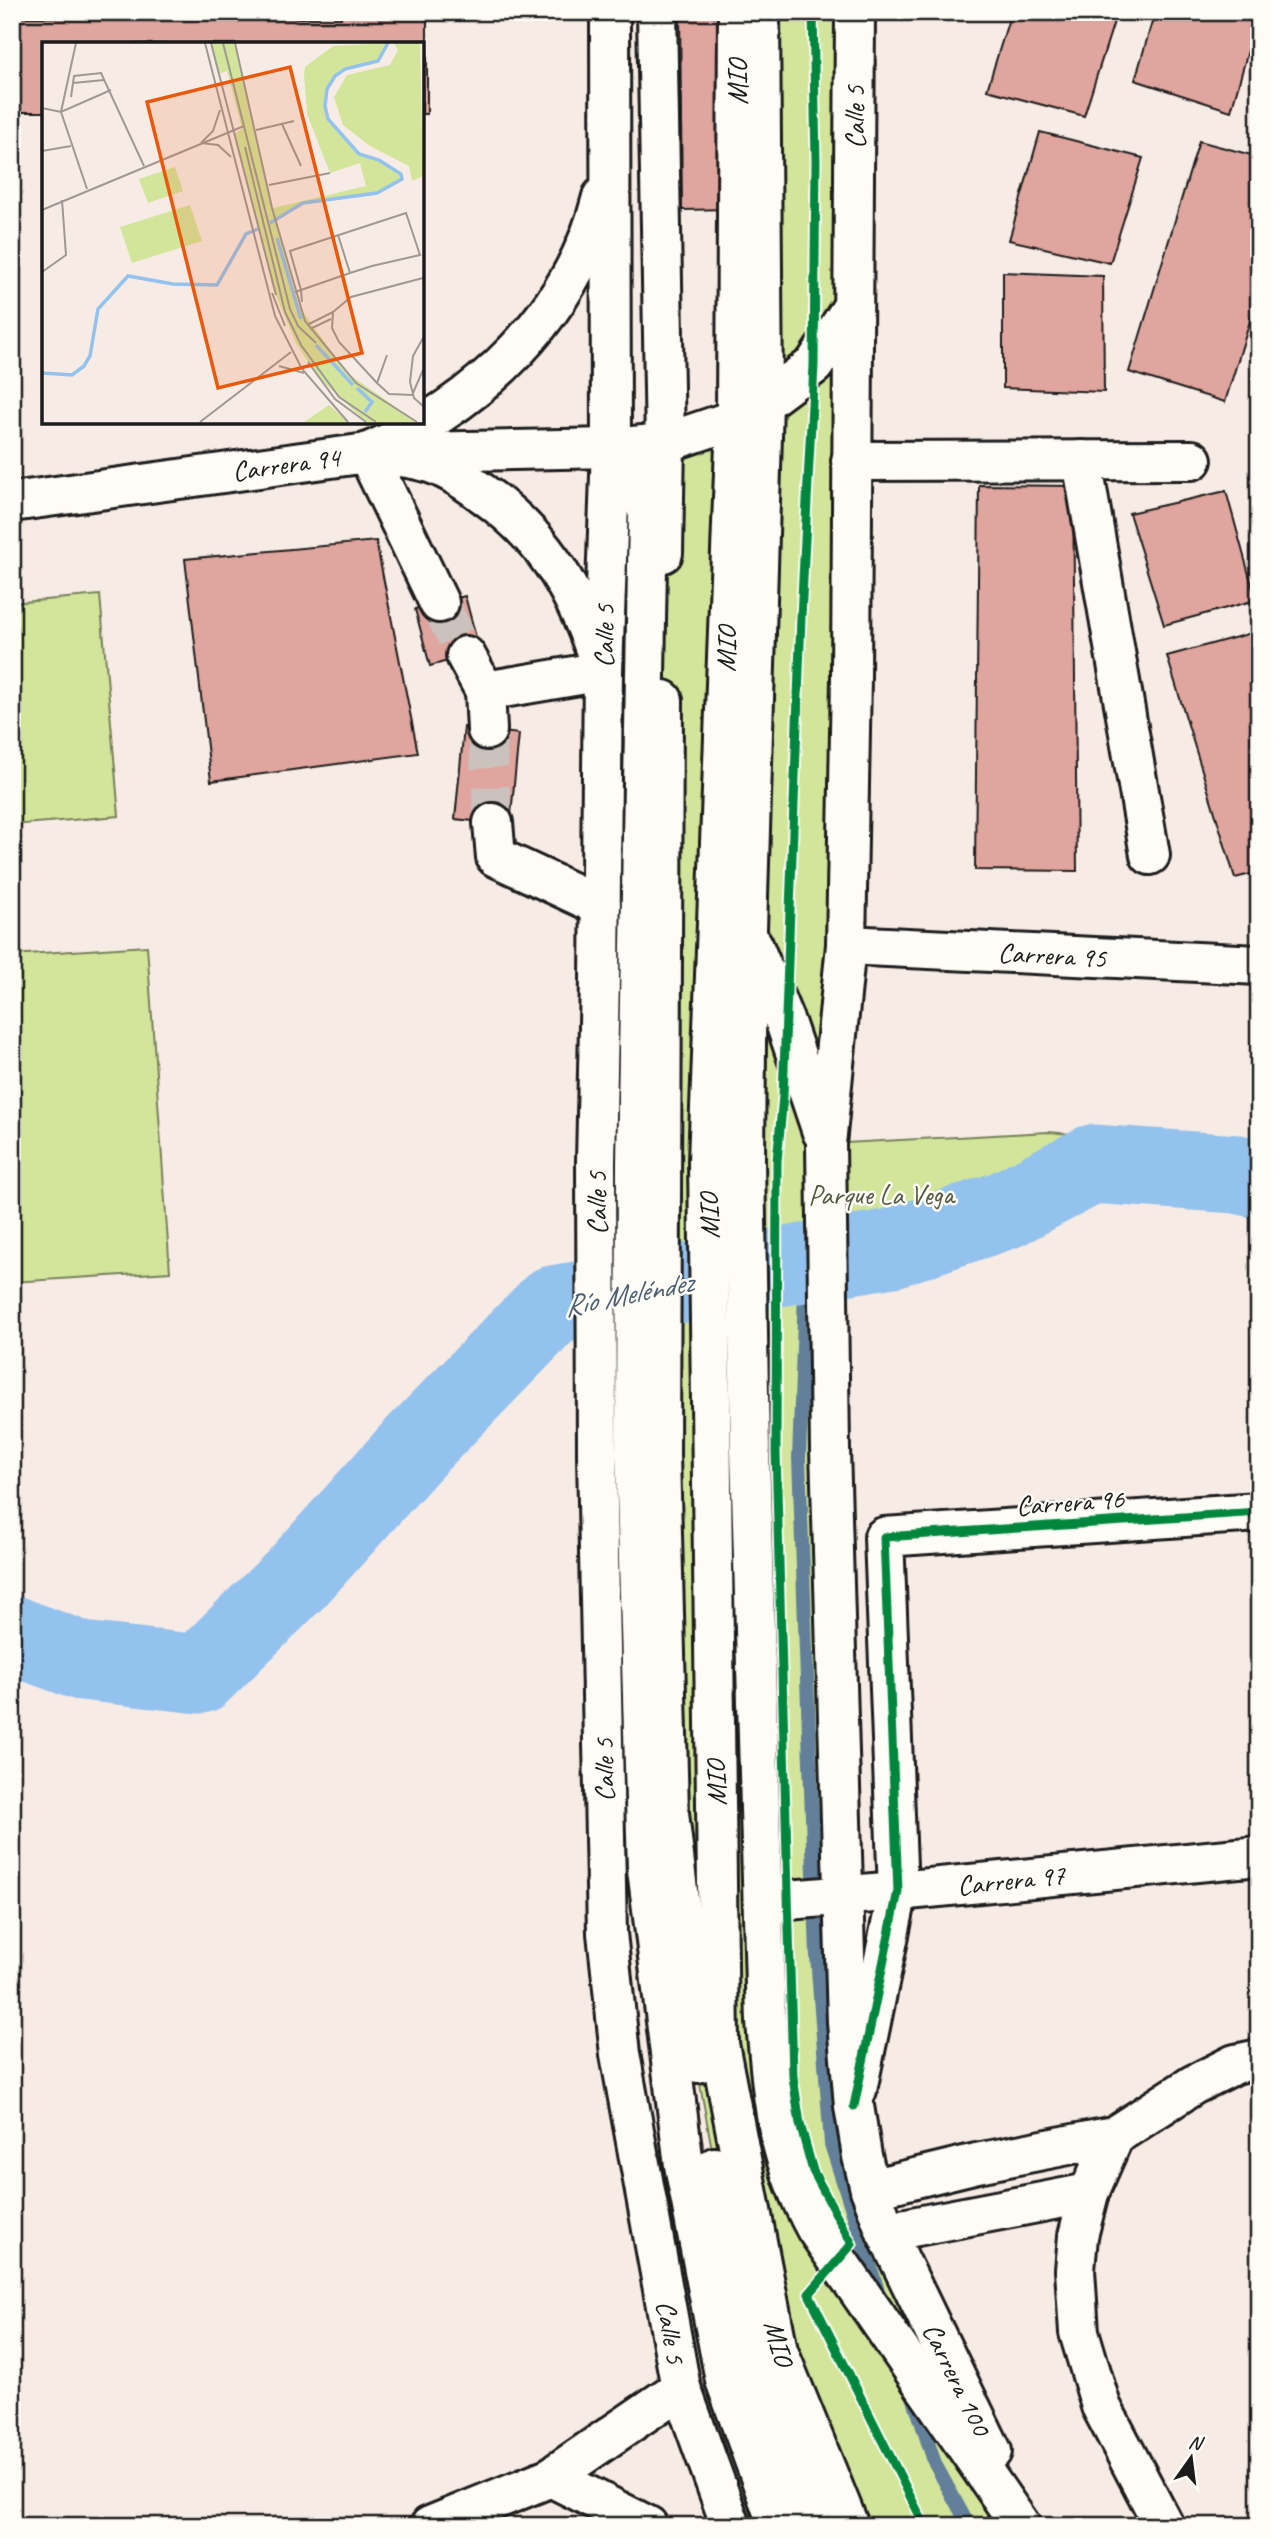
<svg xmlns="http://www.w3.org/2000/svg" width="1271" height="2538" font-family="Caveat,sans-serif">
  <style>
    .green { fill: #d2e59a; stroke: #77805b; stroke-width: 2 }
    .lines { fill: none; stroke-linecap: round; stroke-linejoin: round }
    .stream { stroke: #64809a; stroke-width: 14 }
    .river { stroke: #94c2ee; stroke-width: 79 }
    .building { fill: #dfa59e; stroke: #1c1c1c; stroke-width: 2 }
    .minor-tunnel { stroke: #cbc2bd; stroke-width: 38; stroke-dasharray: 38 19; stroke-linecap: butt }
    .minor-casing { stroke: #1c1c1c; stroke-width: 44 }
    .major-casing { stroke: #1c1c1c; stroke-width: 44 }
    .minor { stroke: #fdfcf7; stroke-width: 38 }
    .major { stroke: #fdfcf7; stroke-width: 38 }
    .cycleway-casing { stroke: #fdfcf7; stroke-width: 13 }
    .cycleway { stroke: #00873e; stroke-width: 9 }
    .labels { text-anchor: middle; dominant-baseline: central; stroke-width: 5; stroke-linejoin: round; paint-order: stroke }
    .street-label { font-size: 28px; fill: #1c1c1c; stroke: #fdfcf7 }
    .park-label { font-size: 28px; fill: #535842; stroke: #fdfcf7 }
    .water-label { font-size: 30px; font-style: italic; fill: #4c5e70; stroke: #fdfcf7 }
    .inset-river { fill: none; stroke: #94c2ee; stroke-width: 3.5 }
    .inset-road { fill: none; stroke: #9f9895; stroke-width: 2 }
    .view { fill: #e8590c; fill-opacity: 0.15; stroke: #e8590c; stroke-width: 3.5 }
    .inset-edge { fill: none; stroke: #1c1c1c; stroke-width: 3.5 }
  </style>
  <rect width="100%" height="100%" fill="#f7ebe5"/>
  <filter id="ink" filterUnits="userSpaceOnUse"><feTurbulence type="fractalNoise" baseFrequency=".0143" numOctaves="2"/><feDisplacementMap in="SourceGraphic" scale="14" xChannelSelector="R" yChannelSelector="G"/><feConvolveMatrix kernelMatrix="1 2 1 2 8 2 1 2 1" color-interpolation-filters="sRGB"/></filter>
  <g filter="url(#ink)">
    <g class="green">
      <path d="M738,12H855L827,1144L1048,1132L1259,1150V1179L1237,1174L1093,1164L1005,1210L892,1248L830,1258L858,2133L1028,2526H811L744,2323L699,2079L660,1454L664,477L706,430L736,419Z"/>
      <path d="M100,595L119,816L12,825V603Z"/>
      <path d="M147,946L170,1272L12,1282V955Z"/>
    </g>
    <g class="lines">
      <g class="stream">
        <path d="M806,1263L799,1458L817,1956L831,2144L880,2297"/>
        <path d="M912,2393L935,2464L969,2526"/>
      </g>
      <path class="river" d="M12,1635L82,1661L200,1674L297,1578L409,1453L553,1305L892,1248L1005,1210L1093,1164L1237,1174L1259,1179"/>
    </g>
    <g class="building">
      <path d="M341,12H427V114H422V44H44V112H12V17L341,18Z"/>
      <path d="M680,12H729L730,209L682,210Z"/>
      <path d="M1011,12H1117L1084,116L987,90Z"/>
      <path d="M1155,12H1259L1231,111L1135,80Z"/>
      <path d="M1040,132L1143,158L1110,263L1009,240Z"/>
      <path d="M1199,141L1259,157V292L1225,402L1129,372Z"/>
      <path d="M1003,272L1103,276L1104,392L1003,388Z"/>
      <path d="M979,485L1073,486L1077,871L975,870Z"/>
      <path d="M1226,491L1256,600L1164,625L1129,513Z"/>
      <path d="M376,541L418,753L211,781L185,559Z"/>
      <path d="M465,596L480,652L430,666L415,609Z"/>
      <path d="M1259,631V872L1235,878L1167,656Z"/>
      <path d="M464,727L519,734L510,825L455,819Z"/>
    </g>
    <g class="lines">
      <g class="minor-tunnel">
        <path d="M439,603L466,656"/>
        <path d="M487,730L493,823"/>
      </g>
      <g class="minor-casing">
        <g id="minor">
          <path d="M657,12L665,443L663,553"/>
          <path d="M738,12L736,419L708,1161L719,2044L778,2351L849,2526"/>
          <path d="M367,453L439,603"/>
          <path d="M1082,460L1150,855"/>
          <path d="M851,461L1192,460"/>
          <path d="M12,502L367,453L611,448L665,443L736,419L756,408"/>
          <path d="M466,656L485,691L487,730"/>
          <path d="M485,691L603,671"/>
          <path d="M663,700L660,1454L669,1813L698,2063"/>
          <path d="M493,823L496,857L601,906"/>
          <path d="M846,945L1259,965"/>
          <path d="M763,1902L898,1891L1259,1856"/>
          <path d="M857,2090L898,1891L884,1537L1259,1512"/>
          <path d="M715,2167L744,2323L811,2526"/>
          <path d="M870,2189L977,2163L1114,2136"/>
          <path d="M886,2232L1089,2193"/>
          <path d="M551,2477L648,2526"/>
          <path d="M430,2526L551,2477L681,2388"/>
          <path d="M1164,2526L1101,2406L1079,2332L1075,2270L1078,2236L1089,2193L1114,2136L1193,2085L1235,2064L1259,2059"/>
        </g>
      </g>
      <g class="major-casing">
        <g id="major">
          <path d="M610,12L611,448L603,671L600,979L596,1162L597,1456L607,1933L620,2054L681,2388L731,2526"/>
          <path d="M760,12L763,403L747,929L745,1161L750,1452L766,2022C773,2103 776,2156 816,2229L1021,2526"/>
          <path d="M855,12L851,678L846,945L826,1144L830,1449L847,2022L854,2106L862,2156L870,2189L886,2232L992,2451"/>
          <path d="M763,403L814,365L853,306"/>
          <path d="M611,448L634,478L648,513L636,1162L635,1455L647,1869L684,2165L725,2380L778,2526"/>
          <path d="M367,453C477,405 572,317 602,197"/>
          <path d="M367,453C386,456 407,456 426,462C445,467 466,481 482,493C543,536 571,583 596,652"/>
          <path d="M753,945L786,1025L822,1132"/>
        </g>
      </g>
      <use href="#minor" class="minor"/>
      <use href="#major" class="major"/>
      <g class="cycleway-casing">
        <g id="cycleway">
          <path d="M813,12L816,161L814,365L801,617L783,1096L777,1161L776,1451L793,2077L800,2124L813,2171L852,2244L809,2294L925,2526"/>
          <path d="M854,2106L898,1891L884,1537L1259,1512"/>
        </g>
      </g>
      <use href="#cycleway" class="cycleway"/>
    </g>
  </g>
  <g class="labels">
    <g class="street-label">
      <text transform="translate(737 82) rotate(-90)">MIO</text>
      <text transform="translate(854 117) rotate(-90)">Calle 5</text>
      <text transform="translate(286 464) rotate(-8)">Carrera 94</text>
      <text transform="translate(604 636) rotate(-89)">Calle 5</text>
      <text transform="translate(726 649) rotate(-88)">MIO</text>
      <text transform="translate(1052 955) rotate(3)">Carrera 95</text>
      <text transform="translate(596 1203) rotate(-90)">Calle 5</text>
      <text transform="translate(709 1216) rotate(-91)">MIO</text>
      <text transform="translate(1070 1502) rotate(-4)">Carrera 96</text>
      <text transform="translate(604 1770) rotate(-91)">Calle 5</text>
      <text transform="translate(716 1783) rotate(-91)">MIO</text>
      <text transform="translate(1011 1880) rotate(-6)">Carrera 97</text>
      <text transform="translate(671 2332) rotate(80)">Calle 5</text>
      <text transform="translate(779 2343) rotate(75)">MIO</text>
      <text transform="translate(957 2379) rotate(64)">Carrera 100</text>
    </g>
    <g class="park-label">
      <text x="881" y="1194">Parque La Vega</text>
    </g>
    <g class="water-label">
      <text transform="translate(628 1294) rotate(-11)">Río Meléndez</text>
    </g>
  </g>
  <g transform="translate(42 42)">
    <rect width="382" height="382" fill="#f7ebe5"/>
    <path d="M169,1H193L231,166L324,144L318,121L288,131L265,72L262,32L263,25L291,4L346,1L336,19L304,27L293,34L285,47L283,64L286,77L316,112L337,118L359,132L360,137L335,151L261,161L234,179L257,264L304,330L375,380H324L275,334L254,301L231,246L192,92L200,87L185,29L176,32ZM352,1H378L381,134L370,139L367,124L328,104L301,83L292,55L305,33L348,23L356,8ZM133,125L141,149L106,161L97,137ZM148,163L160,199L90,221L78,185ZM287,363L306,380H262Z" fill="#d2e59a"/>
    <path class="inset-river" d="M228,181L261,161L335,151L360,137L359,132L337,118L317,112L286,77L283,64L285,47L293,34L303,27L336,19L346,1M235,196L259,277M274,303L311,343M0,331L30,333L42,324L48,314L56,267L86,234L131,242L175,243L204,192L216,187M315,346L330,360L323,370"/>
    <path class="inset-road" d="M34,1L19,70L45,147M163,1L233,274L260,327L306,380M169,1L234,253M181,1L248,267L256,284L274,301M193,1L230,166L263,279L314,341L375,380M31,41L62,38M29,55L32,34L59,31L102,124M0,66L19,70L69,48M240,82L259,124M214,88L252,79M159,101L171,89L178,68M159,101L176,103L189,115M203,105L243,270L259,303L297,355L334,380M0,109L29,104M227,143L288,131M0,168L202,84M296,193L308,231M0,230L24,213L20,158M253,250L259,248L308,231L330,224L378,213L364,171L248,209L259,248L260,260M230,251L243,284M265,283L291,270M268,287L289,277M381,296L371,314L368,340L372,356L381,364M345,313L335,341L297,300L290,286L291,270L309,255L381,236M266,320L293,357L324,380M237,324L262,331M335,341L347,352L371,353M371,351L381,328M158,380L249,310"/>
    <path class="view" d="M248,25L320,311L176,346L105,60Z"/>
    <rect width="382" height="382" class="inset-edge"/>
  </g>
  <rect width="1271" height="2538" fill="none" stroke="#fdfcf7" stroke-width="42"/>
  <rect x="21" y="21" width="1229" height="2496" fill="none" stroke="#1c1c1c" stroke-width="2.5" filter="url(#ink)"/>
  <g transform="translate(1191 2458) rotate(14)" stroke="#fdfcf7" stroke-width="5" paint-order="stroke">
  <path d="M0-5L12 26L0 18L-12 26Z" fill="#1c1c1c"/>
  <text y="-10" font-size="19" font-weight="bold" text-anchor="middle" fill="#1c1c1c">N</text>
  </g>
</svg>
